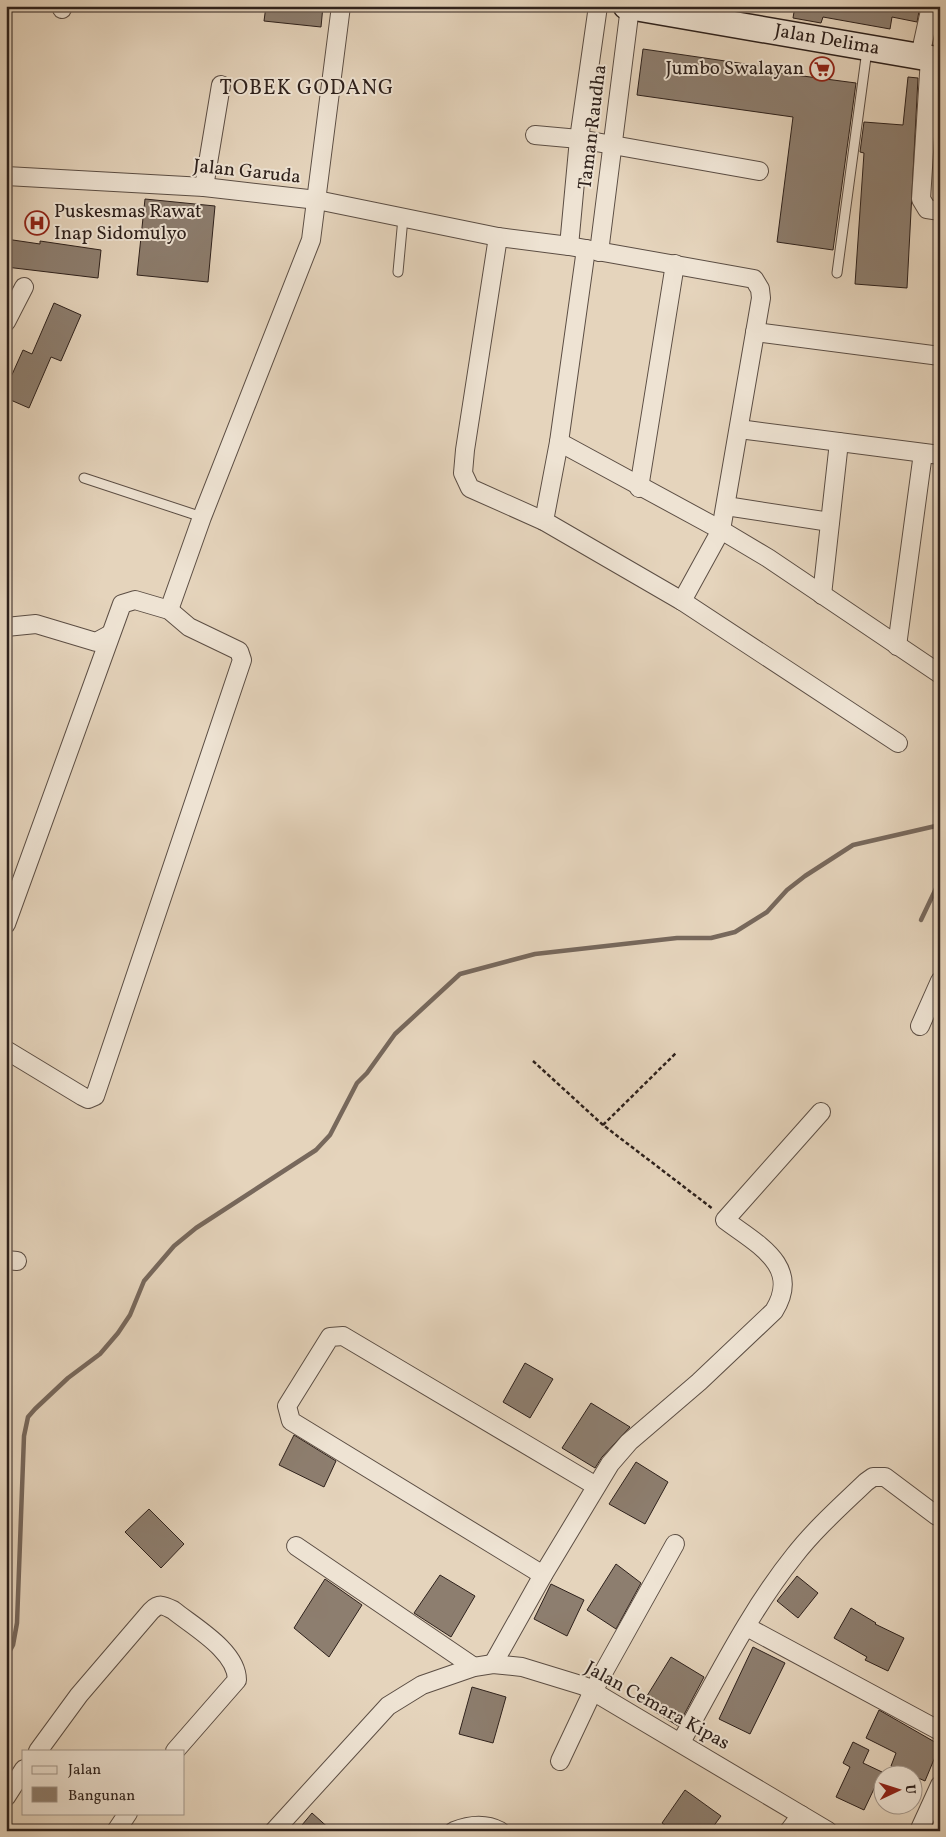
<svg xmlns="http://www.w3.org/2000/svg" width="946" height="1837" font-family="Vollkorn,serif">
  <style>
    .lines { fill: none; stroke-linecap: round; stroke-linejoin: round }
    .stream { stroke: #77685c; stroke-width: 4.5 }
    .building { fill: #8d7e6f; stroke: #2e211c }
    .service-casing { stroke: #5c4e44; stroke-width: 11 }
    .minor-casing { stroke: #5c4e44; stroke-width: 20 }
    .secondary-casing { stroke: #2e211c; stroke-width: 28 }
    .path { stroke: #2e211c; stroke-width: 2.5; stroke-dasharray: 4 2.5; stroke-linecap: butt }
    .service { stroke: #eee3d3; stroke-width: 9 }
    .minor { stroke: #eee3d3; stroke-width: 18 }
    .secondary { stroke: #eee3d3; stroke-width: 25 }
    .labels { text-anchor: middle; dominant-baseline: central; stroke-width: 4; stroke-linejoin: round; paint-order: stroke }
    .street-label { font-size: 19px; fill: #2e211c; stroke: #eee3d3 }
    .poi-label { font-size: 19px; fill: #2e211c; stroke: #eee3d3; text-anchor: end }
    .quarter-label { font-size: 21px; letter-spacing: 1px; fill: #2e211c; stroke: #eee3d3 }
  </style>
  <rect width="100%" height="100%" fill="#e5d4bc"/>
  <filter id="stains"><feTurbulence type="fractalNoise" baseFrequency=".004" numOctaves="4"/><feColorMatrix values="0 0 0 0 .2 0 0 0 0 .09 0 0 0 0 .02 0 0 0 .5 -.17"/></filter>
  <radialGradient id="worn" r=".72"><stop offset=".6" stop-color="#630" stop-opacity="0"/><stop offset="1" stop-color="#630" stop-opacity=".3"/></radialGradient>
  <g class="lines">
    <g class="stream">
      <path d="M921,920L940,880"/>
      <path d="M6,1658L13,1645L17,1623L24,1436L28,1417L35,1409L68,1378L100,1354L118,1333L130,1315L144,1281L174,1246L196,1228L316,1150L330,1135L357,1083L367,1073L395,1034L460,974L535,954L677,938H711L735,932L767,912L787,890L805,876L853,845L940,825"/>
    </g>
  </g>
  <g class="building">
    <path d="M266,6H323L321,27L264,21Z"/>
    <path d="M795,6H920L917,22L892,17L890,29L823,17L821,23L793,18Z"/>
    <path d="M643,49L780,69V73L856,83L833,250L777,242L793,117L637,95Z"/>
    <path d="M908,77L918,78L907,288L855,284L864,153L860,152L864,122L903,125Z"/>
    <path d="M938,95H940V150L935,149Z"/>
    <path d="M145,199L215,206L208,282L137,275Z"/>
    <path d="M6,239L40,244V241L101,250L98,278L6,267Z"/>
    <path d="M54,303L81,315L61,361L51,357L29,408L6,398V388L23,350L32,354Z"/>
    <path d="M525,1363L553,1379L530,1418L503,1402Z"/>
    <path d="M591,1403L630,1427L602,1457L595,1468L562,1448Z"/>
    <path d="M294,1435L336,1461L324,1487L279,1465Z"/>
    <path d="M636,1462L668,1482L645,1524L609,1504Z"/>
    <path d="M149,1509L184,1544L161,1568L125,1532Z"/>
    <path d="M616,1564L641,1583L616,1629L587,1610Z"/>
    <path d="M440,1575L475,1596L451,1637L414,1613Z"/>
    <path d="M797,1576L818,1593L798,1618L777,1601Z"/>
    <path d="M325,1579L362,1605L329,1657L294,1628Z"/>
    <path d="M551,1584L584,1600L567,1636L534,1619Z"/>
    <path d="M851,1608L876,1623L875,1624L904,1638L888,1671L865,1660L867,1657L834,1638Z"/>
    <path d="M753,1647L785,1663L750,1734L719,1719Z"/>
    <path d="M671,1657L704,1677L678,1726L642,1704Z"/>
    <path d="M472,1687L506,1697L493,1743L459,1734Z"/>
    <path d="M879,1710L940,1745L925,1781L891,1766L896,1753L866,1738Z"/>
    <path d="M853,1742L869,1750L863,1763L882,1772L864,1810L836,1797L850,1767L843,1763Z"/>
    <path d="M685,1790L721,1816L710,1831H673L662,1823Z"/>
    <path d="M312,1813L332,1831H297Z"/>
  </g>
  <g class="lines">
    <g class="service-casing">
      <g id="service">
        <path d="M398,272L403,218"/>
        <path d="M837,273L867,50"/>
        <path d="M84,478L202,517"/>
      </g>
    </g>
    <g class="minor-casing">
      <g id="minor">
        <path d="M62,9L63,6"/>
        <path d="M920,56L931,6"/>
        <path d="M930,58L921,199L927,209L940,211"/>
        <path d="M535,135L579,139L759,171"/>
        <path d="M6,176L204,187L317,200L498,237L569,246L754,279L760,289L761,298L721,530L682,601"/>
        <path d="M204,187L221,85"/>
        <path d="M498,237L465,450L463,473L470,488L544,521L682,601L898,743"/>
        <path d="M569,246L579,139L598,6"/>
        <path d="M599,252L630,7"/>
        <path d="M6,322L24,287"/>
        <path d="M755,332L940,356"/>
        <path d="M739,429L940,455"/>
        <path d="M559,442L721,530L768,558L940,674"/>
        <path d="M639,488L675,264"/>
        <path d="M726,506L830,522"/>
        <path d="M544,521L559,442L586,249"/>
        <path d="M822,595L839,442"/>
        <path d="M169,610L202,517L311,240L341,6"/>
        <path d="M6,627L36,624L96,642L109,635"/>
        <path d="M897,646L923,453"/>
        <path d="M6,924L122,604L135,600L169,610L189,627L239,651L242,660L95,1096L88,1099L82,1096L6,1050"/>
        <path d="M920,1026L940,981"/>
        <path d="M6,1260L17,1261"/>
        <path d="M296,1546L474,1667"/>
        <path d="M543,1575L291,1421L287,1406L330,1337L343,1336L596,1486"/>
        <path d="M747,1627L940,1731"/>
        <path d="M493,1664L543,1575L610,1464L629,1442L699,1382L774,1311C802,1266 757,1244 725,1220L821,1112"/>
        <path d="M681,1742C716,1680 749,1612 794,1556C815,1529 841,1506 866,1482L873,1477H885L937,1516"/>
        <path d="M38,1751L79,1695L151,1611C159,1603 163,1605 173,1610C194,1627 237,1651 237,1680L175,1751"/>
        <path d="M560,1761L593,1691L675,1544"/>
        <path d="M6,1797L24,1769"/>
        <path d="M116,1831L128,1813"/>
        <path d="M274,1831L388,1706L422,1685L474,1667L493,1664L522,1667L584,1686L828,1831"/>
        <path d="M454,1831C469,1825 485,1823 500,1831"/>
        <path d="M789,1831L801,1815"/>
        <path d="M919,1831L940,1785"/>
      </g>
    </g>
    <g class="secondary-casing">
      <path id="secondary" d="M626,6L940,60"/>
    </g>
    <g class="path">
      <path d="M533,1061L603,1125L713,1209"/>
      <path d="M603,1125L677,1052"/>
    </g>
    <use href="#service" class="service"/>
    <use href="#minor" class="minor"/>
    <use href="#secondary" class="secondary"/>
  </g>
  <defs>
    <g id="supermarket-ring" transform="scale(1.25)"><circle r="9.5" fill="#eee3d3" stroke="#8f2418" stroke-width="1.5"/><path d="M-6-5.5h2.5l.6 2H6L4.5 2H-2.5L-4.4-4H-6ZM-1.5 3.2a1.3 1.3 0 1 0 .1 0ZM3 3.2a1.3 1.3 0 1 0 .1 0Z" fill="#8f2418"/></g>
    <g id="hospital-ring" transform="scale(1.25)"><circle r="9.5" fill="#eee3d3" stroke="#8f2418" stroke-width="1.5"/><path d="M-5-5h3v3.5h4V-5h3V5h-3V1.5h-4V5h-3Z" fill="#8f2418"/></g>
  </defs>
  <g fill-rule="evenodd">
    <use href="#supermarket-ring" x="822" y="69"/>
    <use href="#hospital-ring" x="37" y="223"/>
  </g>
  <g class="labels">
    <g class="street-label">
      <text transform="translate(827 40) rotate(10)">Jalan Delima</text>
      <text transform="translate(593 127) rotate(-83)">Taman Raudha</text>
      <text transform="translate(247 172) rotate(6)">Jalan Garuda</text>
      <text transform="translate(657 1706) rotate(29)">Jalan Cemara Kipas</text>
    </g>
    <g class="poi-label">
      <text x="804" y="69">Jumbo Swalayan</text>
      <text x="54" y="212" text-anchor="start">Puskesmas Rawat<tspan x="54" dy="22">Inap Sidomulyo</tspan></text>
    </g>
    <g class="quarter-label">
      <text x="307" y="88">TOBEK GODANG</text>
    </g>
  </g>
  <rect width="946" height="1837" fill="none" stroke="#e5d4bc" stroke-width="25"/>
  <rect x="8" y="8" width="931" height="1822" fill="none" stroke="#2e211c" stroke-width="2.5"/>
  <rect x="12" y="12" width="921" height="1812" fill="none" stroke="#2e211c"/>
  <rect x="22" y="1750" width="162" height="65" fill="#eee3d3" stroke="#a1958a"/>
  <rect x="32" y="1766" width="25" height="8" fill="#eee3d3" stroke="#a1958a"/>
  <text x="68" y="1774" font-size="15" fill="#2e211c">Jalan</text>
  <rect x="32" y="1787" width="25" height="15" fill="#8d7e6f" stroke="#a1958a"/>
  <text x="68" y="1800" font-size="15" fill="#2e211c">Bangunan</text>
  <g transform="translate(898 1790) rotate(86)"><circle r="24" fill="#eee3d3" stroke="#a1958a"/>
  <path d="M0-4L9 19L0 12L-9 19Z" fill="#8f2418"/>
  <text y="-8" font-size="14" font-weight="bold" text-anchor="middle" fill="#2e211c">U</text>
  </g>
  <rect width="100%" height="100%" filter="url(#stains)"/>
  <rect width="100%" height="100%" fill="url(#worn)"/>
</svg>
